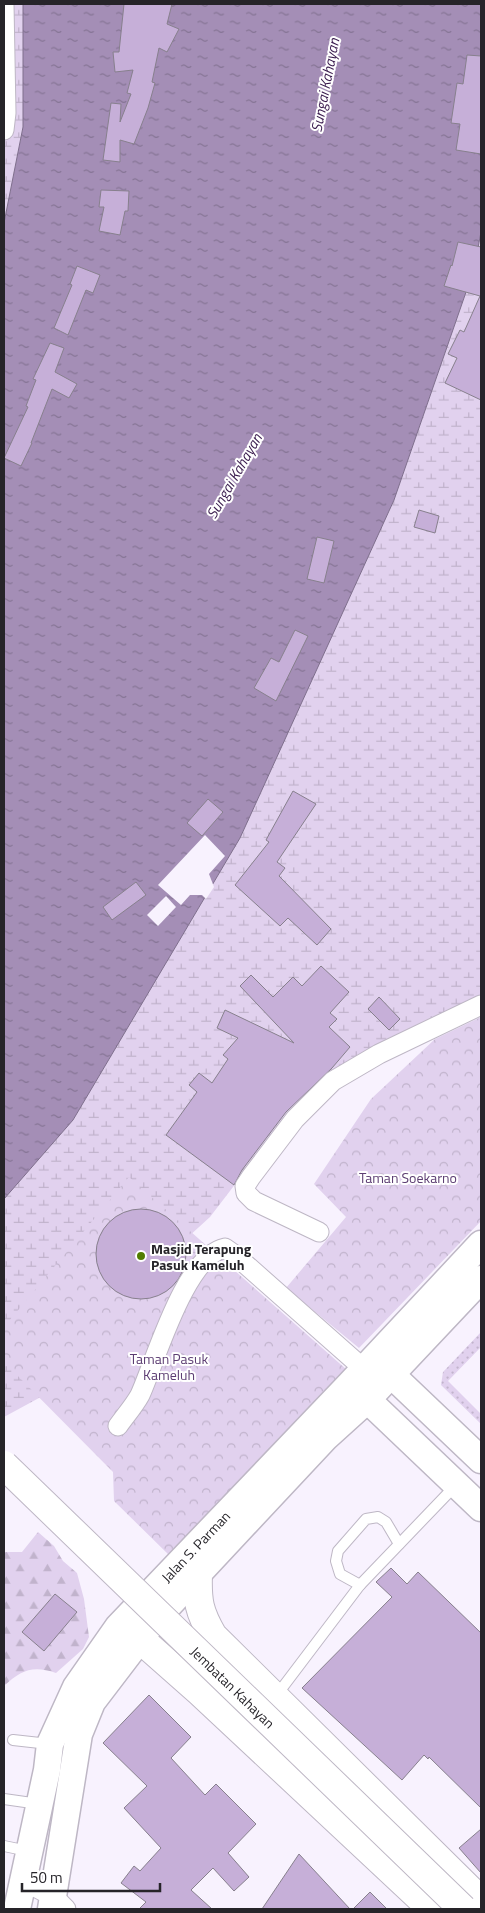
<svg xmlns="http://www.w3.org/2000/svg" width="485" height="1913" font-family="'Titillium Web',sans-serif">
  <style>
    .grass { fill: url(#grass-dots) }
    .forest { fill: url(#forest-firs) }
    .wetland { fill: url(#wetland-marsh) }
    .park { fill: url(#park-crowns) }
    .water { fill: url(#water-ripples); stroke: #7e6e8c }
    .pier { fill: #f8f2fe }
    .building { fill: #c6afd8; stroke: #87808d }
    .lines { fill: none; stroke-linecap: round; stroke-linejoin: round }
    .lane-casing { stroke: #beb7c5; stroke-width: 12 }
    .street-casing { stroke: #beb7c5; stroke-width: 21 }
    .secondary-casing { stroke: #beb7c5; stroke-width: 29 }
    .highway-casing { stroke: #beb7c5; stroke-width: 30 }
    .lane { stroke: #fff; stroke-width: 10 }
    .street { stroke: #fff; stroke-width: 19 }
    .secondary { stroke: #fff; stroke-width: 26 }
    .highway { stroke: #fff; stroke-width: 28 }
    .highway-bridge-casing { stroke: #beb7c5; stroke-width: 30; stroke-linecap: butt }
    .highway-bridge { stroke: #fff; stroke-width: 28 }
    .poi-dot { fill: #517d00; stroke: #fff; stroke-width: 2 }
    .labels { text-anchor: middle; dominant-baseline: central; stroke-width: 4; stroke-linejoin: round; paint-order: stroke }
    .park-label { font-size: 14px; fill: #5c3d72; stroke: #fff }
    .poi-label { font-size: 14px; font-weight: bold; fill: #262429; stroke: #fff; text-anchor: start }
    .street-label { font-size: 14px; fill: #262429; stroke: #fff }
    .water-label { font-size: 15px; font-style: italic; fill: #391b4d; stroke: #fff }
  </style>
  <defs>
    <pattern id="grass-dots" width="8" height="8" patternUnits="userSpaceOnUse" patternTransform="scale(1.25)"><rect width="8" height="8" fill="#e1d1ee"/><path d="M2 2h.1M6 6h.1" fill="none" stroke="#c1b3cc" stroke-width="1.8" stroke-linecap="round"/></pattern>
    <pattern id="forest-firs" width="22" height="20" patternUnits="userSpaceOnUse" patternTransform="scale(1.25)"><rect width="22" height="20" fill="#e1d1ee"/><path d="M5 1l3.5 6h-7zM16 11l3.5 6h-7z" fill="#c1b3cc"/></pattern>
    <pattern id="wetland-marsh" width="20" height="14" patternUnits="userSpaceOnUse" patternTransform="scale(1.25)"><rect width="20" height="14" fill="#e1d1ee"/><path d="M1 5h8M5 5V1M11 12h8M15 12V8" fill="none" stroke="#c1b3cc"/></pattern>
    <pattern id="park-crowns" width="20" height="18" patternUnits="userSpaceOnUse" patternTransform="scale(1.25)"><rect width="20" height="18" fill="#e1d1ee"/><path d="M2 6a3 3 0 1 1 6 0M12 15a3 3 0 1 1 6 0" fill="none" stroke="#c1b3cc"/></pattern>
    <pattern id="water-ripples" width="26" height="14" patternUnits="userSpaceOnUse" patternTransform="scale(1.25)"><rect width="26" height="14" fill="#a48eb6"/><path d="M2 4q2-2 4 0t4 0M15 11q2-2 4 0t4 0" fill="none" stroke="#857494"/></pattern>
  </defs>
  <rect width="100%" height="100%" fill="#f8f2fe"/>
  <path class="grass" d="M481,1332V1347L448,1381L481,1414V1424L441,1385L443,1372Z"/>
  <path class="forest" d="M38,1532L54,1546L63,1561L77,1573L84,1599L89,1637L83,1649L56,1673C33,1665 21,1670 4,1686V1552H22Z"/>
  <g class="wetland">
    <path d="M4,4H23V127L4,223Z"/>
    <path d="M481,232V1003L406,1031L302,1097L210,1217L142,1279L50,1392L4,1417V1199L73,1120L240,838L394,500L474,269Z"/>
  </g>
  <g class="park">
    <path d="M481,1017V1221L359,1348L286,1288L346,1217L314,1184L371,1099L435,1039Z"/>
    <path d="M129,1177L347,1370L170,1556L114,1501L113,1472L4,1362V1327Z"/>
  </g>
  <path class="water" d="M23,4H481V232L474,269L394,500L240,838L73,1120L4,1199V223L23,127Z"/>
  <g class="pier">
    <path d="M205,835L225,856L209,874L214,887L206,899L202,895H190L181,905L158,885Z"/>
    <path d="M166,896L176,907L158,926L147,915Z"/>
  </g>
  <g class="building">
    <path d="M124,4H172L167,24L179,29L167,52L159,48L152,82L155,83L148,108L134,144L120,140V162L103,160L111,103L121,104L120,122L131,94L127,93L133,70L115,72L113,52H119Z"/>
    <path d="M467,55L481,56V154L456,150L460,124L451,123L457,83L463,84Z"/>
    <path d="M101,190L129,191L128,211H125L120,235L99,231L104,207H99Z"/>
    <path d="M458,242L481,247V400L445,383L457,358L448,354L460,330L464,332L480,296L444,286L451,265L452,266Z"/>
    <path d="M77,266L100,275L93,293L86,290L68,335L54,328L72,285L70,284Z"/>
    <path d="M50,343L64,348L55,372L77,384L69,398L52,389L31,443H32L21,466L4,458L28,407L26,406L36,380L33,379Z"/>
    <path d="M419,510L439,516L435,533L414,527Z"/>
    <path d="M317,537L334,541L324,583L307,579Z"/>
    <path d="M295,630L308,636L276,701L254,688L271,658L279,662Z"/>
    <path d="M293,791L316,804L277,862L285,868L279,876L331,929L317,945L288,918L280,926L235,885L269,842L266,840Z"/>
    <path d="M208,799L223,812L202,836L187,823Z"/>
    <path d="M136,882L146,895L112,920L103,907Z"/>
    <path d="M321,966L349,992L330,1013L337,1019L329,1027L350,1047L332,1068L286,1112L242,1170L234,1185L166,1135L197,1092L189,1085L199,1073L212,1083L228,1059L223,1055L238,1038L217,1028L225,1010L294,1043L240,986L251,975L273,997L293,977L302,986Z"/>
    <path d="M379,997L400,1019L389,1030L368,1009Z"/>
    <circle cx="141" cy="1254" r="45"/>
    <path d="M391,1568L407,1584L418,1572L481,1633V1808L429,1757L428,1759L424,1755L402,1780L302,1688L392,1597L376,1582Z"/>
    <path d="M55,1594L77,1612L44,1651L22,1632Z"/>
    <path d="M149,1695L191,1737L171,1758L205,1795L216,1784L256,1824L228,1853L249,1877L234,1891L213,1868L191,1890L212,1909H139L146,1902L121,1883L134,1866L140,1871L161,1848L124,1808L147,1786L103,1743Z"/>
    <path d="M481,1829V1873L459,1848Z"/>
    <path d="M299,1854L350,1909H262Z"/>
    <path d="M370,1892L387,1909H353Z"/>
  </g>
  <g class="lines">
    <g class="lane-casing">
      <g id="lane">
        <path d="M360,1585L340,1574L336,1561L338,1551L366,1519L378,1517L386,1522L399,1544"/>
        <path d="M276,1696L360,1585L456,1485"/>
        <path d="M13,1740L49,1744"/>
        <path d="M4,1799L39,1804"/>
        <path d="M4,1846L28,1851"/>
      </g>
    </g>
    <g class="street-casing">
      <g id="street">
        <path d="M4,130L6,113L4,4"/>
        <path d="M319,1232L254,1201L246,1193L245,1186L251,1177L295,1119L333,1081L379,1054L481,1005"/>
        <path d="M118,1426C125,1416 134,1406 140,1395C156,1360 185,1256 225,1248L235,1255L364,1369"/>
        <path d="M22,1880L54,1897L66,1909"/>
      </g>
    </g>
    <g class="secondary-casing">
      <g id="secondary">
        <path d="M378,1362L481,1460"/>
        <path d="M355,1388L481,1508"/>
        <path id="s1" d="M17,1909L47,1770L50,1744L76,1687L118,1627L350,1384L481,1244"/>
        <path d="M51,1909L79,1734L92,1702L153,1622L325,1438L367,1400L481,1279"/>
      </g>
    </g>
    <g class="highway-casing">
      <g id="highway">
        <path d="M198,1574C197,1601 199,1612 213,1636L481,1901"/>
        <path d="M140,1639L200,1692L432,1909"/>
      </g>
    </g>
    <use href="#lane" class="lane"/>
    <use href="#street" class="street"/>
    <use href="#secondary" class="secondary"/>
    <use href="#highway" class="highway"/>
    <g class="highway-bridge-casing">
      <g id="highway-bridge">
        <path id="s2" d="M4,1465L463,1909"/>
      </g>
    </g>
    <use href="#highway-bridge" class="highway-bridge"/>
  </g>
  <circle class="poi-dot" cx="141" cy="1256" r="5"/>
  <g class="labels">
    <g class="park-label">
      <text x="408" y="1177">Taman Soekarno</text>
      <text x="169" y="1358">Taman Pasuk<tspan x="169" dy="16">Kameluh</tspan></text>
    </g>
    <g class="poi-label">
      <text x="151" y="1248">Masjid Terapung<tspan x="151" dy="16">Pasuk Kameluh</tspan></text>
    </g>
    <g class="street-label">
      <text stroke="none"><textPath href="#s1" startOffset="416">Jalan S. Parman</textPath></text>
      <text stroke="none"><textPath href="#s2" startOffset="319">Jembatan Kahayan</textPath></text>
    </g>
    <g class="water-label">
      <text transform="translate(325 85) rotate(-79)">Sungai Kahayan</text>
      <text transform="translate(234 476) rotate(-60)">Sungai Kahayan</text>
    </g>
  </g>
  <rect width="485" height="1913" fill="none" stroke="#262429" stroke-width="10"/>
  <path d="M22 1883v8h138v-8" fill="none" stroke="#262429" stroke-width="2.5"/>
  <text x="30" y="1883" font-size="15" fill="#262429" stroke="#ffffff" stroke-width="4" paint-order="stroke">50 m</text>
</svg>
